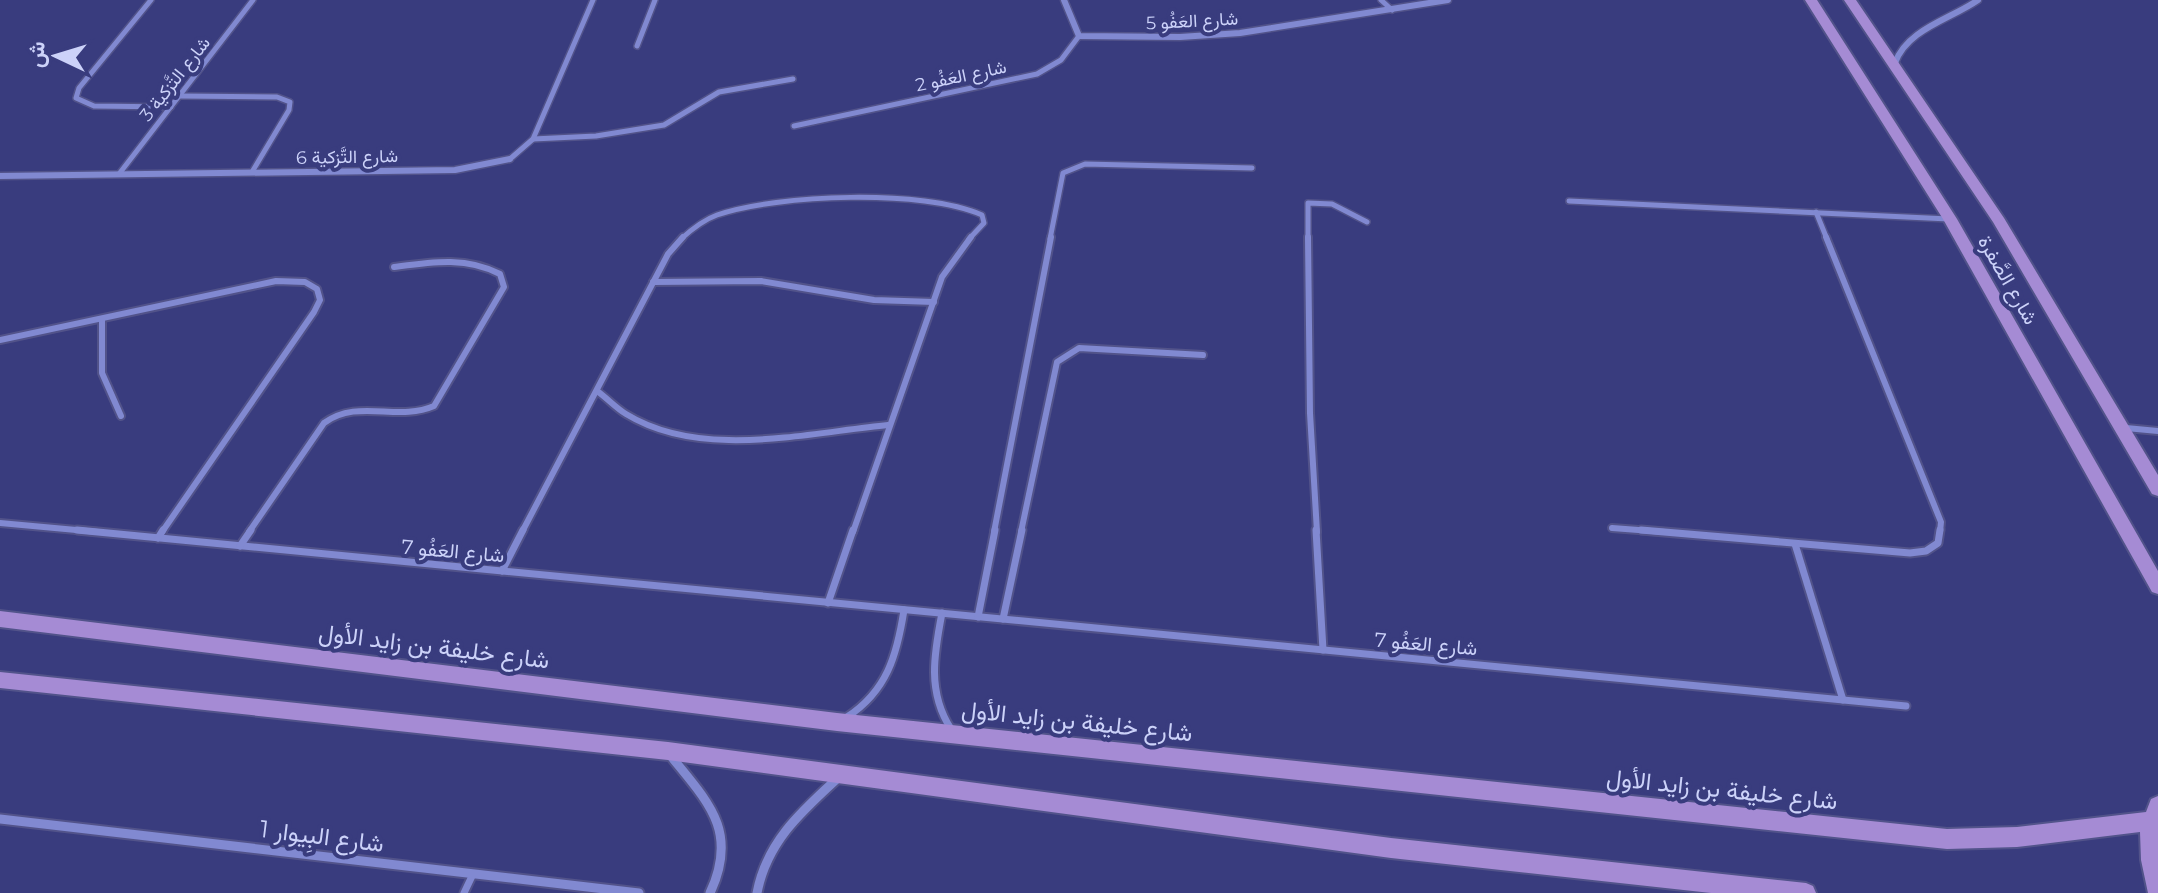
<svg xmlns="http://www.w3.org/2000/svg" width="2158" height="893" font-family="Montserrat,Vazirmatn,sans-serif">
  <style>
    .lines { fill: none; stroke-linecap: round; stroke-linejoin: round }
    .lane-far2-casing { stroke: #52538a; stroke-width: 8 }
    .lane-far1-casing { stroke: #52538a; stroke-width: 10 }
    .lane-casing { stroke: #52538a; stroke-width: 11 }
    .street-far1-casing { stroke: #52538a; stroke-width: 9 }
    .street-casing { stroke: #52538a; stroke-width: 13 }
    .secondary-casing { stroke: #52538a; stroke-width: 4 }
    .lane-far2 { stroke: #8189d1; stroke-width: 5 }
    .lane-far1 { stroke: #8189d1; stroke-width: 6 }
    .lane { stroke: #8189d1; stroke-width: 7 }
    .street-far1 { stroke: #8189d1; stroke-width: 6 }
    .street { stroke: #8189d1; stroke-width: 9 }
    .secondary { fill: #a58bd4; fill-rule: evenodd }
    .labels { text-anchor: middle; dominant-baseline: central; stroke-width: 8; stroke-linejoin: round; paint-order: stroke }
    .far-street-label { font-size: 18px; fill: #ccd2f9; stroke: #393c7e }
    .street-label { font-size: 20px; fill: #ccd2f9; stroke: #393c7e }
    .near-street-label { font-size: 24px; fill: #ccd2f9; stroke: #393c7e }
  </style>
  <rect width="100%" height="100%" fill="#393c7e"/>
  <g class="lines">
    <g class="lane-far2-casing">
      <g id="lane-far2">
        <path d="M151,0L79,88L76,98L94,106L171,107"/>
        <path d="M1381,0L1392,10"/>
        <path d="M637,46L655,0"/>
        <path d="M180,96L277,97L290,102L289,110L252,172"/>
        <path d="M794,126L1037,74L1061,60L1079,36"/>
        <path d="M533,139L596,136L664,125L719,92L793,79"/>
        <path d="M510,159L533,139L593,0"/>
        <path d="M119,174L253,0"/>
        <path d="M1569,201L1949,219"/>
        <path d="M1816,212L1827,239"/>
        <path d="M681,239C692,229 703,220 717,215C779,194 923,189 982,215L984,223L969,239"/>
        <path d="M1050,239L1063,173L1085,164L1252,168"/>
        <path d="M1308,239V203L1332,204L1367,222"/>
      </g>
    </g>
    <g class="lane-far1-casing">
      <g id="lane-far1">
        <path d="M1308,237L1310,413L1317,532"/>
        <path d="M1826,237L1941,522L1940,532"/>
        <path d="M653,282L761,281L874,300L934,302"/>
        <path d="M102,320V373L121,416"/>
        <path d="M0,340L276,281L305,282L317,289L320,300L314,312L162,532"/>
        <path d="M597,391C607,398 616,408 626,414C701,460 806,433 888,425"/>
        <path d="M2126,428L2158,431"/>
        <path d="M0,523L98,532"/>
        <path d="M1612,528L1665,532"/>
        <path d="M249,532L324,423C358,398 397,422 434,406L504,287L500,274C466,256 431,262 394,267"/>
        <path d="M522,532L668,254L683,237"/>
        <path d="M853,532L942,277L971,237"/>
        <path d="M994,532L1051,237"/>
        <path d="M1021,532L1057,362L1079,348L1203,355"/>
      </g>
    </g>
    <g class="lane-casing">
      <g id="lane">
        <path d="M77,530L1906,706"/>
        <path d="M1316,530L1323,650"/>
        <path d="M1641,530L1910,553L1926,551L1938,543L1940,530"/>
        <path d="M158,538L163,530"/>
        <path d="M1795,544L1843,700"/>
        <path d="M240,546L251,530"/>
        <path d="M502,571L523,530"/>
        <path d="M828,603L853,530"/>
        <path d="M942,613C934,654 927,692 951,729"/>
        <path d="M978,617L995,530"/>
        <path d="M1003,619L1022,530"/>
        <path d="M847,717C887,691 897,655 904,610"/>
        <path d="M464,893L473,874"/>
      </g>
    </g>
    <g class="street-far1-casing">
      <g id="street-far1">
        <path d="M1064,0L1079,36L1180,37L1240,33L1448,0"/>
        <path d="M1895,63C1907,29 1951,19 1978,0"/>
        <path d="M0,176L455,170L510,159"/>
      </g>
    </g>
    <g class="street-casing">
      <g id="street">
        <path d="M670,755C708,802 739,831 710,893"/>
        <path d="M0,819L639,893"/>
        <path d="M757,893C767,841 802,811 839,777"/>
      </g>
    </g>
    <g class="secondary-casing">
      <g id="secondary">
        <path d="M1805,0H1817L1957,219L2158,571V594L2152,592L1943,219Z"/>
        <path d="M1844,0H1856L2004,218L2158,475V496L2152,494L1993,222Z"/>
        <path d="M0,611L837,713L1947,829L2017,827L2146,812L2151,799L2158,796V893H2148L2141,860L2140,832L2017,847L1947,849L837,731L0,627Z"/>
        <path d="M0,672L668,742L1391,838L1806,883L1813,886L1816,893H1711L1391,858L668,760L0,688Z"/>
      </g>
    </g>
    <use href="#lane-far2" class="lane-far2"/>
    <use href="#lane-far1" class="lane-far1"/>
    <use href="#lane" class="lane"/>
    <use href="#street-far1" class="street-far1"/>
    <use href="#street" class="street"/>
    <use href="#secondary" class="secondary"/>
  </g>
  <g class="labels">
    <g class="far-street-label">
      <text transform="translate(1192 21) rotate(-3)">شارع العَفُو 5</text>
      <text transform="translate(961 76) rotate(-12)">شارع العَفُو 2</text>
      <text transform="translate(175 79) rotate(-52)">شارع التَّزكية 3</text>
      <text transform="translate(347 157) rotate(-1)">شارع التَّزكية 6</text>
    </g>
    <g class="street-label">
      <text transform="translate(2008 280) rotate(60)">شارع الصَّفرة</text>
      <text transform="translate(453 551) rotate(5)">شارع العَفُو 7</text>
      <text transform="translate(1426 644) rotate(5)">شارع العَفُو 7</text>
    </g>
    <g class="near-street-label">
      <text transform="translate(434 646) rotate(7)">شارع خليفة بن زايد الأول</text>
      <text transform="translate(1077 721) rotate(6)">شارع خليفة بن زايد الأول</text>
      <text transform="translate(1722 789) rotate(6)">شارع خليفة بن زايد الأول</text>
      <text transform="translate(322 836) rotate(7)">شارع البِيوار 1</text>
    </g>
  </g>
  <g transform="translate(56 56) rotate(274)" stroke="#393c7e" stroke-width="6" paint-order="stroke">
  <path d="M0-6L14 30L0 20L-14 30Z" fill="#ccd2f9"/>
  <text y="-12" font-size="22" font-weight="bold" text-anchor="middle" fill="#ccd2f9">ش</text>
  </g>
</svg>
